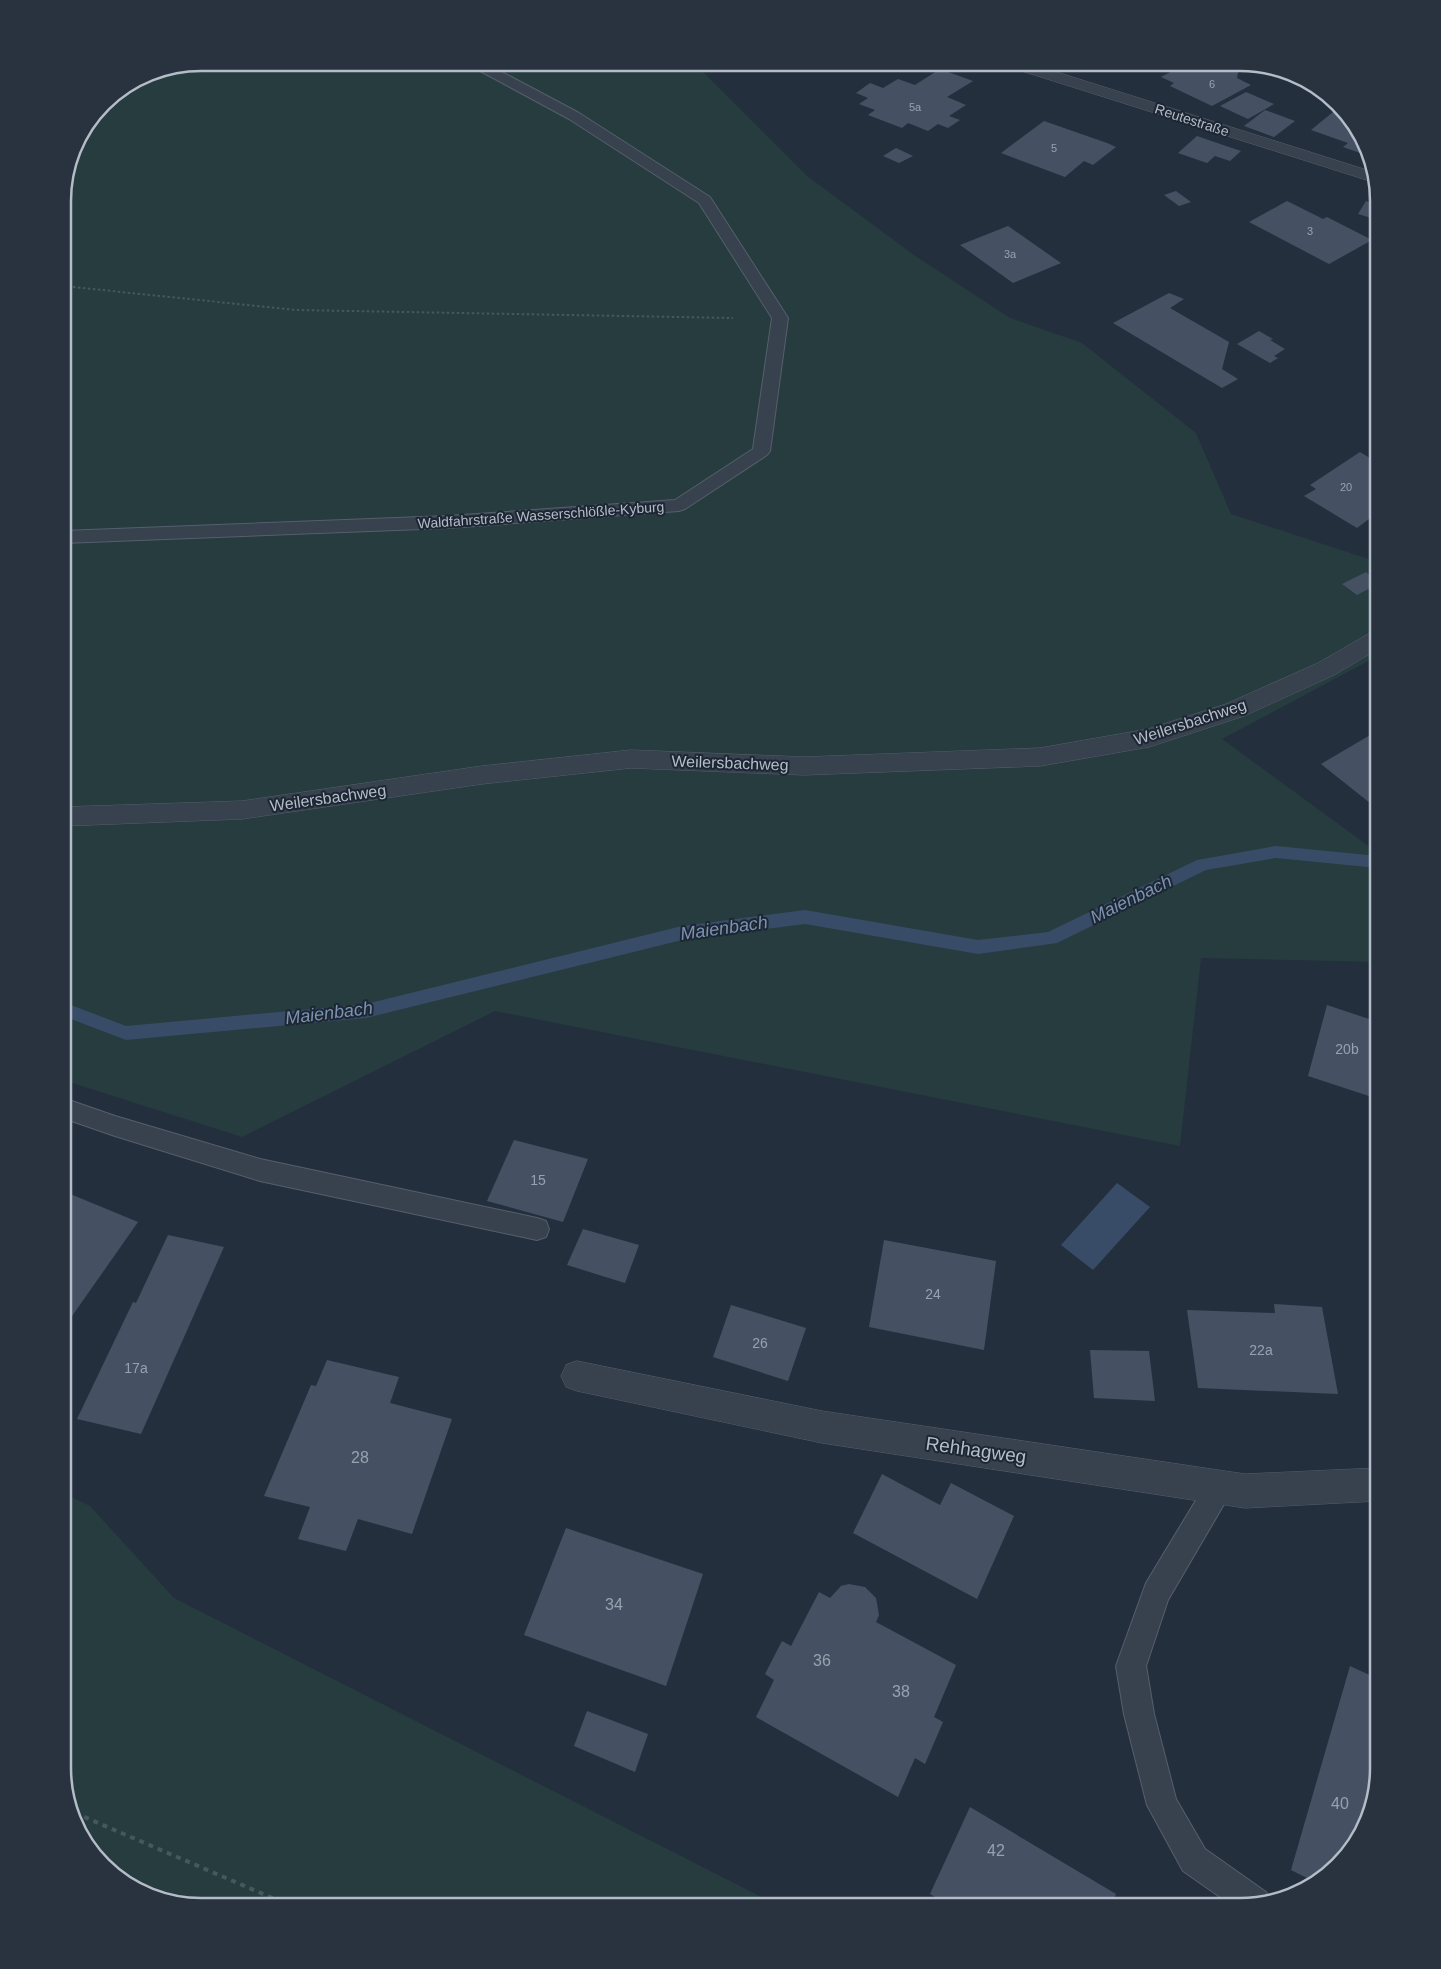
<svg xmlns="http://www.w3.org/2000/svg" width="1441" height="1969" font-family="Helvetica,sans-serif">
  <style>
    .green { fill: #263c3f }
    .water { fill: #394c67 }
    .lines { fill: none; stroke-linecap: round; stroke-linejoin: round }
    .stream { fill: #394c67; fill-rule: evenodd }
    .building { fill: #455162 }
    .service-casing { stroke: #565f6c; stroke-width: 2 }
    .minor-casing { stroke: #565f6c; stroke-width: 1 }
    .path-far1 { stroke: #44595c; stroke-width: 2; stroke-dasharray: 2.5 2.5; stroke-linecap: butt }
    .path { stroke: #44595c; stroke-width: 4; stroke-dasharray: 5 5; stroke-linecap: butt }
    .service { fill: #38414e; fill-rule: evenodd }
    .minor { fill: #38414e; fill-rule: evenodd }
    .labels { text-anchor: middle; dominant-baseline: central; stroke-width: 4; stroke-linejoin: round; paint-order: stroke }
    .far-number-label { font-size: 11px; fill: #98a1af }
    .far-street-label { font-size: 14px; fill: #b4bcc9; stroke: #1d2633 }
    .number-label { font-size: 14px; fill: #98a1af }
    .street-label { font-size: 16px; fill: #b4bcc9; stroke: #1d2633 }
    .near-number-label { font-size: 16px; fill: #98a1af }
    .water-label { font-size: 18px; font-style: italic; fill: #7c92b1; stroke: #1d2633 }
    .near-street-label { font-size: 19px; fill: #b4bcc9; stroke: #1d2633 }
    .rim { fill: none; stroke: #b4bcc9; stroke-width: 2.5 }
  </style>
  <rect width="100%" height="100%" fill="#242f3e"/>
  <g class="green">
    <path d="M201,63H694L807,176L914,255L1010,318L1082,343L1196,433L1231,514L1378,562V656L1222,739L1378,853V962L1201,958L1180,1146L495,1011L242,1137L63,1080V192L77,140L110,97L148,73Z"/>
    <path d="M63,1493L90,1506L174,1598L779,1906H192L132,1888L81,1837L63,1768Z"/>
  </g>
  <path class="water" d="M1117,1183L1150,1207L1093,1270L1061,1245Z"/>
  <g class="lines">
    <path class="stream" d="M1276,846L1378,856V868L1276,858L1206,870L1057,943L978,954L805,924L682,940L366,1018L126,1040L63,1016V1002L126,1026L366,1004L682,926L805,910L978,940L1048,932L1197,860Z"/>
  </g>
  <g class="building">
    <path d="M733,63H763L754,67L750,65L742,70L730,64Z"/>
    <path d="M1179,63H1203L1208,65L1220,64L1231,67L1238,72L1237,78L1251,85L1212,106L1170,86L1174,83L1161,77L1178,68L1173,66Z"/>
    <path d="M940,69L973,81L947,97L966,105L949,116L960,120L948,128L938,124L928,131L908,123L902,128L868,115L875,110L859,104L868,98L856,93L870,83L883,88L898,79L915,85Z"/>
    <path d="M1246,92L1274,104L1248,119L1220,106Z"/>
    <path d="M1265,110L1295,121L1274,137L1244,126Z"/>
    <path d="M1333,112L1345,116L1360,132L1366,155L1343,147L1348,143L1311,130Z"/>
    <path d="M1044,121L1107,143L1116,147L1093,165L1084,161L1065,177L1001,153Z"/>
    <path d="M1197,136L1226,146L1241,151L1230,161L1215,156L1207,163L1178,153Z"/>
    <path d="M896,148L913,156L899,163L883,156Z"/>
    <path d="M1176,191L1191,202L1179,206L1164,195Z"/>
    <path d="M1376,198L1378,201V220L1358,214L1366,201L1373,203Z"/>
    <path d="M1287,201L1323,219L1327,217L1372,240L1329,264L1249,222Z"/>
    <path d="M1008,226L1061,263L1013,283L960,245Z"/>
    <path d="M1169,293L1184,299L1170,308L1229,342L1222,369L1238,379L1222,388L1113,323Z"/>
    <path d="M1259,331L1273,339L1270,340L1285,349L1274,356L1278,358L1270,363L1237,344Z"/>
    <path d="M1360,452L1378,463V521L1375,523L1369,519L1357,528L1304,496L1316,489L1310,485Z"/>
    <path d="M1366,572L1378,582V584L1357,595L1342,584Z"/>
    <path d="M1377,731L1378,732V805L1375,807L1321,764Z"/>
    <path d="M1327,1005L1378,1022V1099L1308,1076Z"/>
    <path d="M514,1140L588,1159L563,1222L487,1201Z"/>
    <path d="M63,1191L138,1222L63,1329Z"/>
    <path d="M583,1229L639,1245L625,1283L567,1265Z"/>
    <path d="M168,1235L224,1247L141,1434L77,1419L133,1302L136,1303Z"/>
    <path d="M884,1240L996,1261L984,1350L869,1327Z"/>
    <path d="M1274,1304L1322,1307L1338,1394L1198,1388L1187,1310L1275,1313Z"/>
    <path d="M731,1305L806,1328L788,1381L713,1357Z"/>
    <path d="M1090,1350L1149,1351L1155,1401L1094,1398Z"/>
    <path d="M327,1360L399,1377L390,1403L452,1419L412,1534L358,1519L346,1551L298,1539L310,1507L264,1496L311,1385L316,1386Z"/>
    <path d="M882,1474L940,1505L951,1483L1014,1516L977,1599L853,1533Z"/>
    <path d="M566,1528L703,1574L666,1686L524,1635Z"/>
    <path d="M849,1584L865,1587L876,1598L879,1615L876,1622L956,1665L934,1717L943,1722L925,1764L915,1758L898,1797L756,1717L774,1680L765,1674L782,1641L791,1646L819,1592L830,1598L841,1586Z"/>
    <path d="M1350,1666L1378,1679V1768L1360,1837L1315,1882L1291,1870Z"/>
    <path d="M587,1711L648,1734L635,1772L574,1746Z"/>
    <path d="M970,1807L1116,1894L1111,1906H950L930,1894Z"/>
  </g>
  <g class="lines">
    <g class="service-casing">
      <g id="service">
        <path d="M469,63H485L579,113L710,197L788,318L770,451L767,455L685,509L679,511L448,528L63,543V531L448,516L675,500L753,449L772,318L699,203L569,119L471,66Z"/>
        <path d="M63,1098L115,1116L260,1159L537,1218L546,1221L549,1229L546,1237L537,1240L260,1181L115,1136L63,1118Z"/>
        <path d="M1220,1473L1230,1477L1234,1487L1168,1600L1146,1666L1154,1714L1176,1799L1205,1849L1266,1892L1269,1899L1240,1906H1233L1183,1871L1147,1805L1124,1714L1116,1666L1146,1583L1210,1477Z"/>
      </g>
    </g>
    <g class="minor-casing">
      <g id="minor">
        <path d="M1004,63H1028L1370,171L1373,182L1006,66Z"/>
        <path d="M1378,631V649L1334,675L1244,716L1149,747L1040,766L804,775L631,768L482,784L242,819L63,826V807L242,801L482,766L631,750L804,757L1040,748L1148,729L1226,704L1318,663L1370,633Z"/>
        <path d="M577,1361L822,1411L1245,1474L1378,1468V1501L1245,1508L822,1443L577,1391L566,1387L561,1376L566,1365Z"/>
      </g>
    </g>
    <path class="path-far1" d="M63,286L296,310L733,318"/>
    <path class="path" d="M75,1813L291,1906"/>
    <use href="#service" class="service"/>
    <use href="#minor" class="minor"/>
  </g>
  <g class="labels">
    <g class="far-number-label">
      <text x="1212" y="84">6</text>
      <text x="915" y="107">5a</text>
      <text x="1054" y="148">5</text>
      <text x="1310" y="231">3</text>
      <text x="1010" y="254">3a</text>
      <text x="1346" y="487">20</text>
    </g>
    <g class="far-street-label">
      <text transform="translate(1192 120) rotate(18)">Reutestraße</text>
      <text transform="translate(541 515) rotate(-4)">Waldfahrstraße Wasserschlößle-Kyburg</text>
    </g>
    <g class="number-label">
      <text x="1347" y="1049">20b</text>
      <text x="538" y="1180">15</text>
      <text x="933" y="1294">24</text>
      <text x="760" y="1343">26</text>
      <text x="1261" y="1350">22a</text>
      <text x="136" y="1368">17a</text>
    </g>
    <g class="street-label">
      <text transform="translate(1190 722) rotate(-18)">Weilersbachweg</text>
      <text transform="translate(730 763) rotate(2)">Weilersbachweg</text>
      <text transform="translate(328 798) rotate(-8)">Weilersbachweg</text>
    </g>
    <g class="near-number-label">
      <text x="360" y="1457">28</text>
      <text x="614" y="1604">34</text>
      <text x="822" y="1660">36</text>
      <text x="901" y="1691">38</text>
      <text x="1340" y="1803">40</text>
      <text x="996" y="1850">42</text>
    </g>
    <g class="water-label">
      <text transform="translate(1131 899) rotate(-26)">Maienbach</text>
      <text transform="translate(724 928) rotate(-8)">Maienbach</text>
      <text transform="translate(329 1013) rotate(-7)">Maienbach</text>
    </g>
    <g class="near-street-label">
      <text transform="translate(976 1450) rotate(8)">Rehhagweg</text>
    </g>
  </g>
  <path d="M0 0H1441V1969H0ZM201 71H1240A130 130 0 0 1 1370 201V1768A130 130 0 0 1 1240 1898H201A130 130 0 0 1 71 1768V201A130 130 0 0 1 201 71Z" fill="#29323f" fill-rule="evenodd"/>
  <path class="rim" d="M201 71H1240A130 130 0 0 1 1370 201V1768A130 130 0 0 1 1240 1898H201A130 130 0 0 1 71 1768V201A130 130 0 0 1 201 71Z"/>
</svg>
